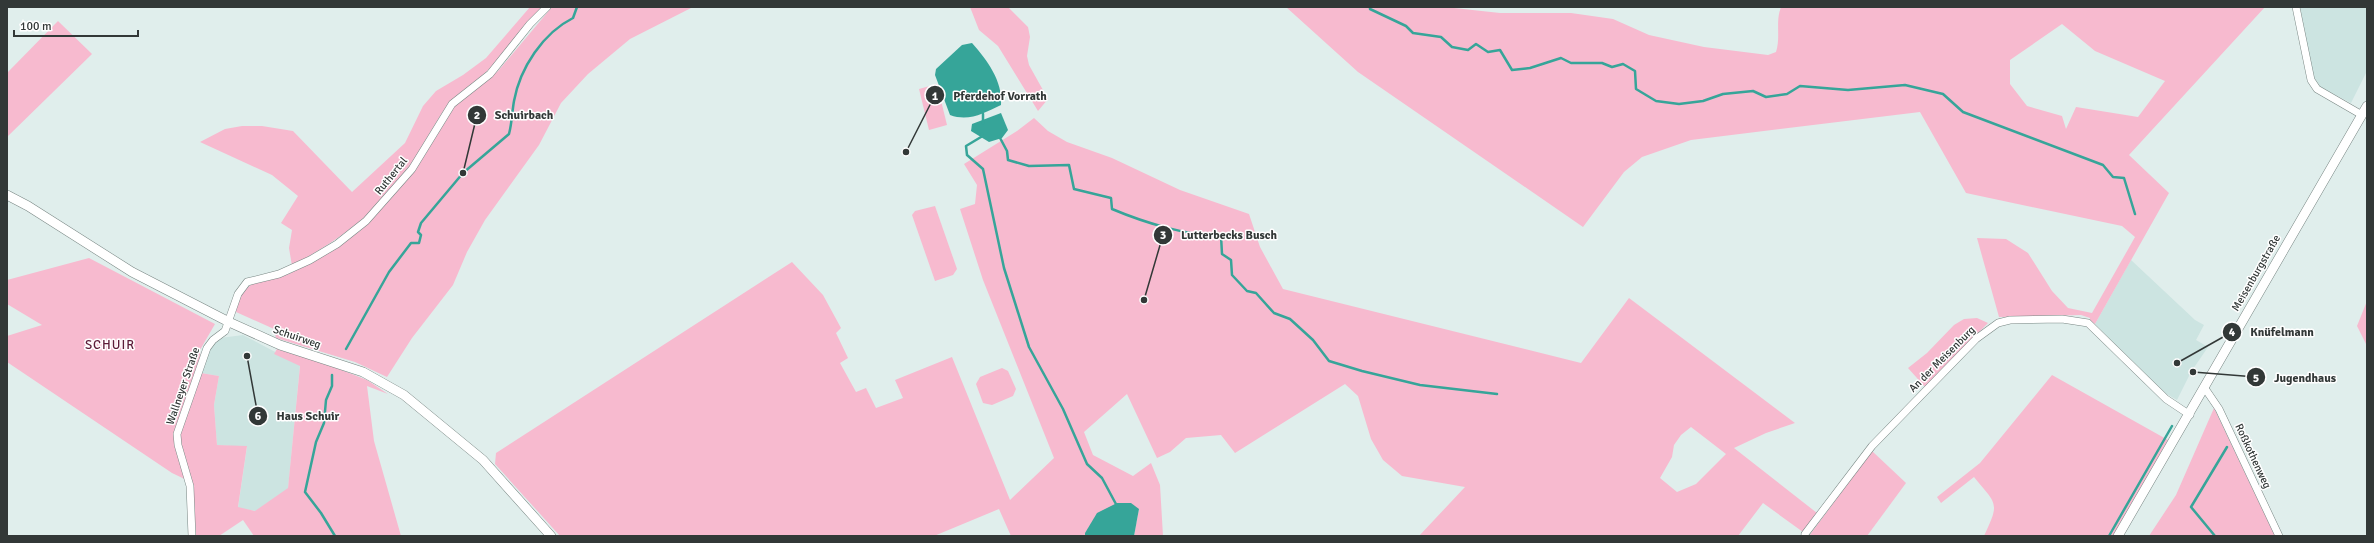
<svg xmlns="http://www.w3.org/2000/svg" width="2374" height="543" font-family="Signika,sans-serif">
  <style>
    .built { fill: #cce4e1 }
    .green { fill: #f7bacf; fill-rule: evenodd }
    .water { fill: #36a599 }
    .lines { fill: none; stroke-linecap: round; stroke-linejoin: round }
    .stream { stroke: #36a599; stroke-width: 2.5 }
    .minor-casing { stroke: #788683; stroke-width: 8 }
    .secondary-casing { stroke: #788683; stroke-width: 10 }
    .minor { stroke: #fff; stroke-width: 7 }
    .secondary { stroke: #fff; stroke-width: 9 }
    .labels { text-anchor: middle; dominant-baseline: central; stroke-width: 3; stroke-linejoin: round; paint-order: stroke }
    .street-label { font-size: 11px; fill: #323837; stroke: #fff }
    .quarter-label { font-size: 13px; letter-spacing: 1px; fill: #5d1b38; stroke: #fff }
    .leader { fill: none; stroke: #323837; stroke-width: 1.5 }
    .callout-dot { fill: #323837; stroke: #fff; stroke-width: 1.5 }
    .mark-label { font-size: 12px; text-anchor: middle; font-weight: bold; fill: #fff }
    .callout-label { font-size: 12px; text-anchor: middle; font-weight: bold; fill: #323837; stroke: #fff; stroke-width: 3; stroke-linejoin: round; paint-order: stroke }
  </style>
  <rect width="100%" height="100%" fill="#e0eeec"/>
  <g class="built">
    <path d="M2300,7H2367V71L2351,103L2320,87L2313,76Z"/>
    <path d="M2131,260L2195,320L2204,325L2196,340L2208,347L2191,372L2177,400L2165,393L2095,324Z"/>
    <path d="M243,335L300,365L288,489L256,511L238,508L247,447L217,445L214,405L219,376L201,373L212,345L220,338Z"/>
  </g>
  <g class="green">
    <path d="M530,7H543C522,26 508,52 487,71C474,84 458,92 446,107C433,126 422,148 409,167C378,213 340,239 292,266L289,248L292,230L281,223L298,196L272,175L200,142L225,129L242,126H262L293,131L352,192L405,143L423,106L436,91L463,75L486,58Z"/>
    <path d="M552,7H693L630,39L588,74L561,103L539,145L485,220L467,252L453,285L412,338L387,377L355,362L276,338L274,329L236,312L237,304L244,290L255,282L289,274L337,247L361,230L418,166L458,101L498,71Z"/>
    <path d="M970,7H1008L1028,27L1030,37L1027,56L1029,65L1048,99L1038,111L998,46L979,30Z"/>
    <path d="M1286,7H1445L1500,13H1571L1613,19L1649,35L1704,47L1768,55L1776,52C1781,37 1775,22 1781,7H2265L2129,155L2169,193L2095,324L2090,321V318L2081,315L1999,317L1977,238L2006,239L2028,253L2052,291L2068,308L2092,313L2135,237L2122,226L1966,193L1920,112L1691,140L1642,157L1624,172L1583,227L1358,72ZM2062,24L2095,51L2165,81L2138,117L2076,107L2066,129L2062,116L2027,106L2010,84V60Z"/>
    <path d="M58,21L92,54L7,137V73Z"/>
    <path d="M937,84L947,125L929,130L919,89Z"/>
    <path d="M1034,118L1048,131L1067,142L1112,158L1180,190L1249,214L1260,247L1283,289L1581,363L1629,298L1795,423L1766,433L1734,448L1817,513L1803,532L1763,503L1738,536H1419L1465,487L1402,476L1383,460L1371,439L1358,396L1345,384L1235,453L1221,435L1186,438L1170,452L1157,458L1127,394L1084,432L1093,455L1133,476L1151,463L1160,485L1163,536H1134L1139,509L1085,533V536H1011L999,509L934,536H560L495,464L496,453L792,262L823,295L841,328L836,333L848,358L840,363L856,392L866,388L876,408L903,398L895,380L952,357L1010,500L1054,458L983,280L960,209L975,204L977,185L964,164L1017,131ZM1691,427L1726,454L1696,484L1677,492L1660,478L1672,457L1674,445L1681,435Z"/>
    <path d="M935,206L957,269L953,275L935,281L912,215L915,211Z"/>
    <path d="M89,258L215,324L200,350L201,373L219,376L214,405L217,445L247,446L238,507L255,511L288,488L300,366L274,354L277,349L329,365L367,380L388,394L367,386L374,441L401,536H254L243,520L219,536H196L193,483L172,473L7,362V336L42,325L7,304V280Z"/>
    <path d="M2367,301V346L2357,326Z"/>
    <path d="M1977,318L1988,323L1925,387L1908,368L1927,353L1954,325L1964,319Z"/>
    <path d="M1002,368L1008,371L1016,389L1013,396L992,405L983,403L976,384L980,377Z"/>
    <path d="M2052,375L2168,440L2113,536H1984C2000,502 1997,505 1974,477L1941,503L1937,497L1980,463Z"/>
    <path d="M2214,408L2275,536H2149L2176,495Z"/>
    <path d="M1872,451L1906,483L1867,536H1809Z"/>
  </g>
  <g class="water">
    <path d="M972,43C987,60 1003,81 1001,105C984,113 969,122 950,115L935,75L936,69L962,45Z"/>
    <path d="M1001,113L1008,130L1002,138L989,142L971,131L972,124Z"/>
    <path d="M1117,503H1131L1139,509L1134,536H1085V533L1097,513Z"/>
  </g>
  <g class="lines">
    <g class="stream">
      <path d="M1370,7V9L1406,26L1413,33L1441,37L1452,47L1468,50L1476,44L1488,52L1500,50L1512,70L1530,68L1561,58L1571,63H1602L1612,67L1623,64L1635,71L1636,89L1656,101L1679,104L1703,101L1723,94L1753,91L1766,97L1787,94L1800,86L1848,90L1905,85L1943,94L1963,112L2103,165L2113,177L2124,178L2135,214"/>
      <path d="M983,123V114"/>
      <path d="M982,134L981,137L966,146L967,155L983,169L1004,268L1029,347L1063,409L1087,464L1102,478L1117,506"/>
      <path d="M999,136L1007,151L1008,160L1029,166L1069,165L1074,189L1111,198L1112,209C1143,222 1187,236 1221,236L1222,254L1231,260L1232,275L1247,291L1256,293L1274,313L1290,319L1313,340L1329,361L1362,371L1420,385L1497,394"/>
      <path d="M346,349L389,272L411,243H419L421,235L418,232L421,223L463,173L509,134C512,123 512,112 514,101C520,68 543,33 573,18L577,7"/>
      <path d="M332,375V386L326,400L324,423L316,442L305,492L321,513L335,536"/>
      <path d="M2109,536L2172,426"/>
      <path d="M2215,536L2191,507L2227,447"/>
    </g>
    <g class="minor-casing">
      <g id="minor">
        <path d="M2296,7L2311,80L2317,89L2362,115"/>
        <path d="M2204,387L2219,409L2279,536"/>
        <path d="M1805,534L1872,446L1976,339L1998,323L2010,320L2062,319L2088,323L2166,399L2190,415"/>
        <path d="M192,536L190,486L178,445L177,434L207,348L213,340L225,331L238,294L247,282L279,274L310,260L337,244L366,221L412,169L452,104L490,74L530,24L547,7"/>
      </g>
    </g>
    <g class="secondary-casing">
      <g id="secondary">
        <path d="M7,195L28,206L132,272L229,322L280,345L363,372L404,395L483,460L551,536"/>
        <path d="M2118,536L2367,106"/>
      </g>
    </g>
    <use href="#minor" class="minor"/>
    <use href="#secondary" class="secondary"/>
  </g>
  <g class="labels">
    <g class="street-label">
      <text transform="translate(391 176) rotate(-51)">Ruthertal</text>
      <text transform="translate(2256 273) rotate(-60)">Meisenburgstraße</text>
      <text transform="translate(297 337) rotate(19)">Schuirweg</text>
      <text transform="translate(1942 359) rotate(-45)">An der Meisenburg</text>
      <text transform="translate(183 386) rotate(-71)">Wallneyer Straße</text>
      <text transform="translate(2253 456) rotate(65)">Roßkothenweg</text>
    </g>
    <g class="quarter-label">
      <text x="110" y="345">SCHUIR</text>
    </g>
  </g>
  <path class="leader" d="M906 152L935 95M463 173L477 115M1144 300L1163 235M2177 363L2232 332M2193 372L2256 377M247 356L258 416"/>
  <g class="callout-dot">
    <circle cx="906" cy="152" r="4"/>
    <circle cx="463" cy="173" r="4"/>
    <circle cx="1144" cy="300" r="4"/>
    <circle cx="2177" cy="363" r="4"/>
    <circle cx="2193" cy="372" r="4"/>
    <circle cx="247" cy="356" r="4"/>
    <circle cx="935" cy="95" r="10"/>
    <circle cx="477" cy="115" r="10"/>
    <circle cx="1163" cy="235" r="10"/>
    <circle cx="2232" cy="332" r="10"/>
    <circle cx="2256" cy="377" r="10"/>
    <circle cx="258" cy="416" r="10"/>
  </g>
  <g class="mark-label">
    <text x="935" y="100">1</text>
    <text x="477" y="119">2</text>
    <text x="1163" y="239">3</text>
    <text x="2232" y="336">4</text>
    <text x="2256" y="382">5</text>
    <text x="258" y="420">6</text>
  </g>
  <g class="callout-label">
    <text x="1000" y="100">Pferdehof Vorrath</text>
    <text x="524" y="119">Schuirbach</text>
    <text x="1229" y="239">Lutterbecks Busch</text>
    <text x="2282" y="336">Knüfelmann</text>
    <text x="2305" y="382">Jugendhaus</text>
    <text x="308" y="420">Haus Schuir</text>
  </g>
  <rect width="2374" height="543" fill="none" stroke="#323837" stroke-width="16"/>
  <path d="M14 30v6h124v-6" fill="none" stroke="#323837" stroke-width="2"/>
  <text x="20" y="30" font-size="12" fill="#323837" stroke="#ffffff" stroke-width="3" paint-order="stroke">100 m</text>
</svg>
